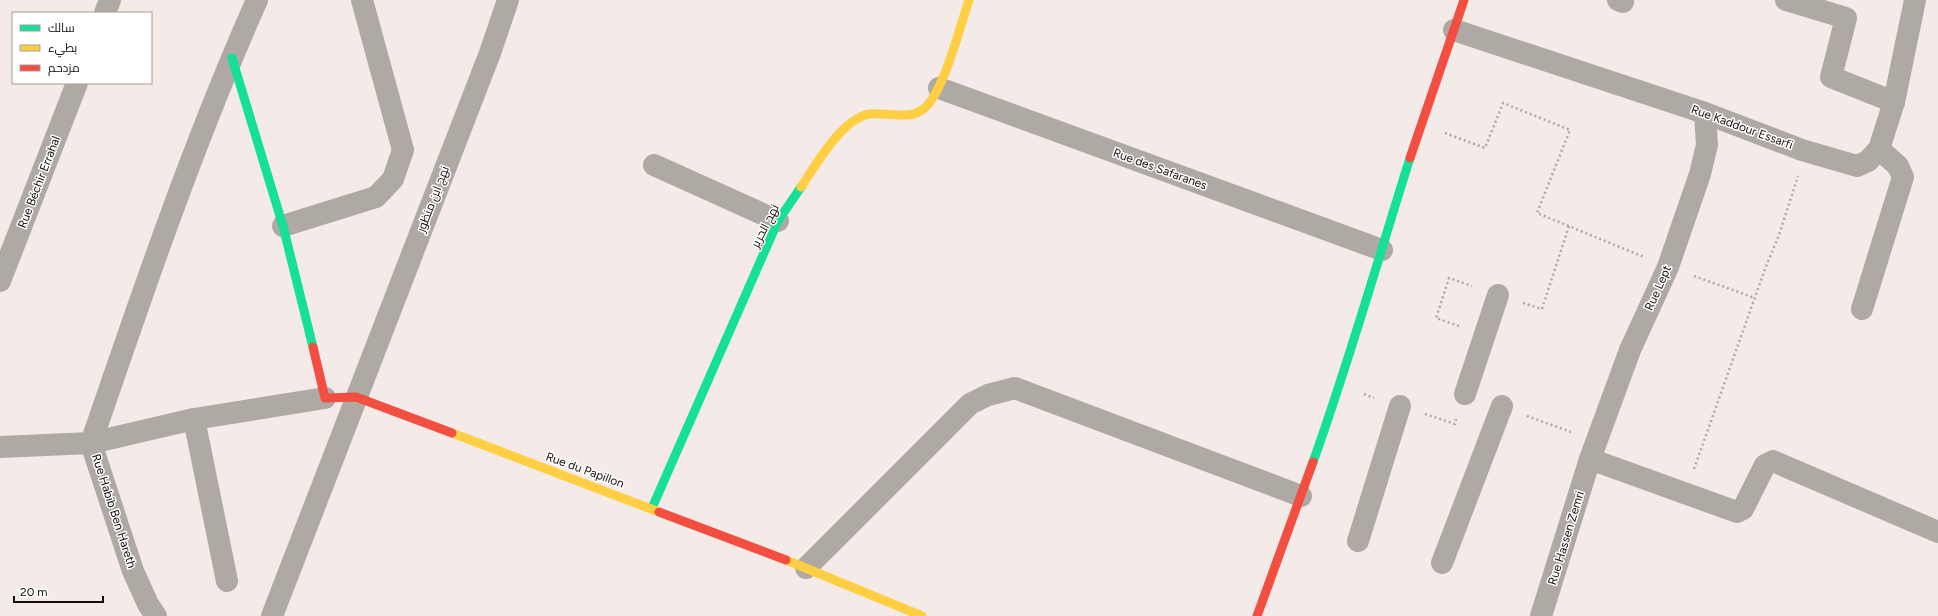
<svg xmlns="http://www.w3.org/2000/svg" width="1938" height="616" font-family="Figtree,Cairo,sans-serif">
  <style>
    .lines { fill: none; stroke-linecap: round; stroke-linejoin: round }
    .path { stroke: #aea9a5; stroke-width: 2.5; stroke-dasharray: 2 3; stroke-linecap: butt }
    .street { stroke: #afa9a3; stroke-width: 22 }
    .fast { stroke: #16e098; stroke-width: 9 }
    .slow { stroke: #ffcf43; stroke-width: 9 }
    .jam { stroke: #f24e42; stroke-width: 9 }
    .labels { text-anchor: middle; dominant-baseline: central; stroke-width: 3; stroke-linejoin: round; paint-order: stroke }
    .street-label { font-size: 12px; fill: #130d0b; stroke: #fff }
  </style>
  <rect width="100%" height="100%" fill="#f4eae7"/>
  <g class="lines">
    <g class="path">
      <path d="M1445,133L1485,148L1503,103L1570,130L1537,213L1644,257"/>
      <path d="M1694,276L1755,298"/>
      <path d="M1523,303L1542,309L1569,226"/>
      <path d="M1459,326L1436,318L1449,278L1472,286"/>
      <path d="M1364,394L1374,398"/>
      <path d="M1425,414L1455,424L1456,419"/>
      <path d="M1527,416L1571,432"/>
      <path d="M1694,469L1765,269L1779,235L1798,176"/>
    </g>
    <g class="street">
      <path d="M1618,0L1623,2"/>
      <path d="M1786,0L1846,18L1831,77L1894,102"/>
      <path d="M105,13L110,0"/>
      <path d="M1454,30L1705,113L1802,150L1857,166L1868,161L1879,149L1894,102L1915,0"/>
      <path d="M939,88L1382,250"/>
      <path d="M654,165L778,221"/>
      <path d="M283,226L376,197L393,179L403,150L362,0"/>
      <path d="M0,281L77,83"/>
      <path d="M1862,309L1903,177L1898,166L1879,149"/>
      <path d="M1465,394L1498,295"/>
      <path d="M194,419L325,398"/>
      <path d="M91,443C142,294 193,144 257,0"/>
      <path d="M91,443L194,419L227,581"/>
      <path d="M0,447L91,443L133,571L148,604L156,616"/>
      <path d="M1590,459L1737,512L1743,509L1765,465L1773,461L1938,532"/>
      <path d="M1358,541L1400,406"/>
      <path d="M1442,563L1502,406"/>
      <path d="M806,568L970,404L988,395L1015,388L1301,496"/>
      <path d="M272,616L490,53L508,0"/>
      <path d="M1541,616L1590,459L1630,350L1668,267L1700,174L1707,145L1705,113"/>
    </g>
    <g class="fast">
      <path d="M232,58L283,226L313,347"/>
      <path d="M1313,462C1349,362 1378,259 1410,158"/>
      <path d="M652,508L778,221L801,187"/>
    </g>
    <g class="slow">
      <path d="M801,187C815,166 843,117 870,114C886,112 908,120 922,110C943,96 960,26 969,0"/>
      <path d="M452,433L659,512"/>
      <path d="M786,560L922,616"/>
    </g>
    <g class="jam">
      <path d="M1410,158L1464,0"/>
      <path d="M313,347L325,398L356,397L452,433"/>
      <path d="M659,512L786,560"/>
      <path d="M1257,616L1313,462"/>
    </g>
  </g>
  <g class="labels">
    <g class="street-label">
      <text transform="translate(1742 127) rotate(20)">Rue Kaddour Essarfi</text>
      <text transform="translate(1160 169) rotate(20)">Rue des Safaranes</text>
      <text transform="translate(39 182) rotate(-69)">Rue Béchir Errahal</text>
      <text transform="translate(433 199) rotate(-69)">نهج ابن منظور</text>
      <text transform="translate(765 226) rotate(-63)">نهج الحرير</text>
      <text transform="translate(1658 288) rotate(-66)">Rue Lept</text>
      <text transform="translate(585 470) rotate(20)">Rue du Papillon</text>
      <text transform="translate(114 511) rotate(72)">Rue Habib Ben Hareth</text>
      <text transform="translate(1566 538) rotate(-73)">Rue Hassen Zemri</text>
    </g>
  </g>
  <rect x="12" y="12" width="140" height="72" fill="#ffffff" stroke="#a19e9d"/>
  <rect x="20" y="25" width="20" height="6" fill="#16e098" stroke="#a19e9d"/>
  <text x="48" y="32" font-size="12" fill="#130d0b">سالك</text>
  <rect x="20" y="45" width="20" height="6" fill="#ffcf43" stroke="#a19e9d"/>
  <text x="48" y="52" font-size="12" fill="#130d0b">بطيء</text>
  <rect x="20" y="65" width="20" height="6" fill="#f24e42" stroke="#a19e9d"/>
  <text x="48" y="72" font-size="12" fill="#130d0b">مزدحم</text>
  <path d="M14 596v6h89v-6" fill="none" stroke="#130d0b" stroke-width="2"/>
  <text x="20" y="596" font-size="12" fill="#130d0b" stroke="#ffffff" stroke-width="3" paint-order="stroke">20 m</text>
</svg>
